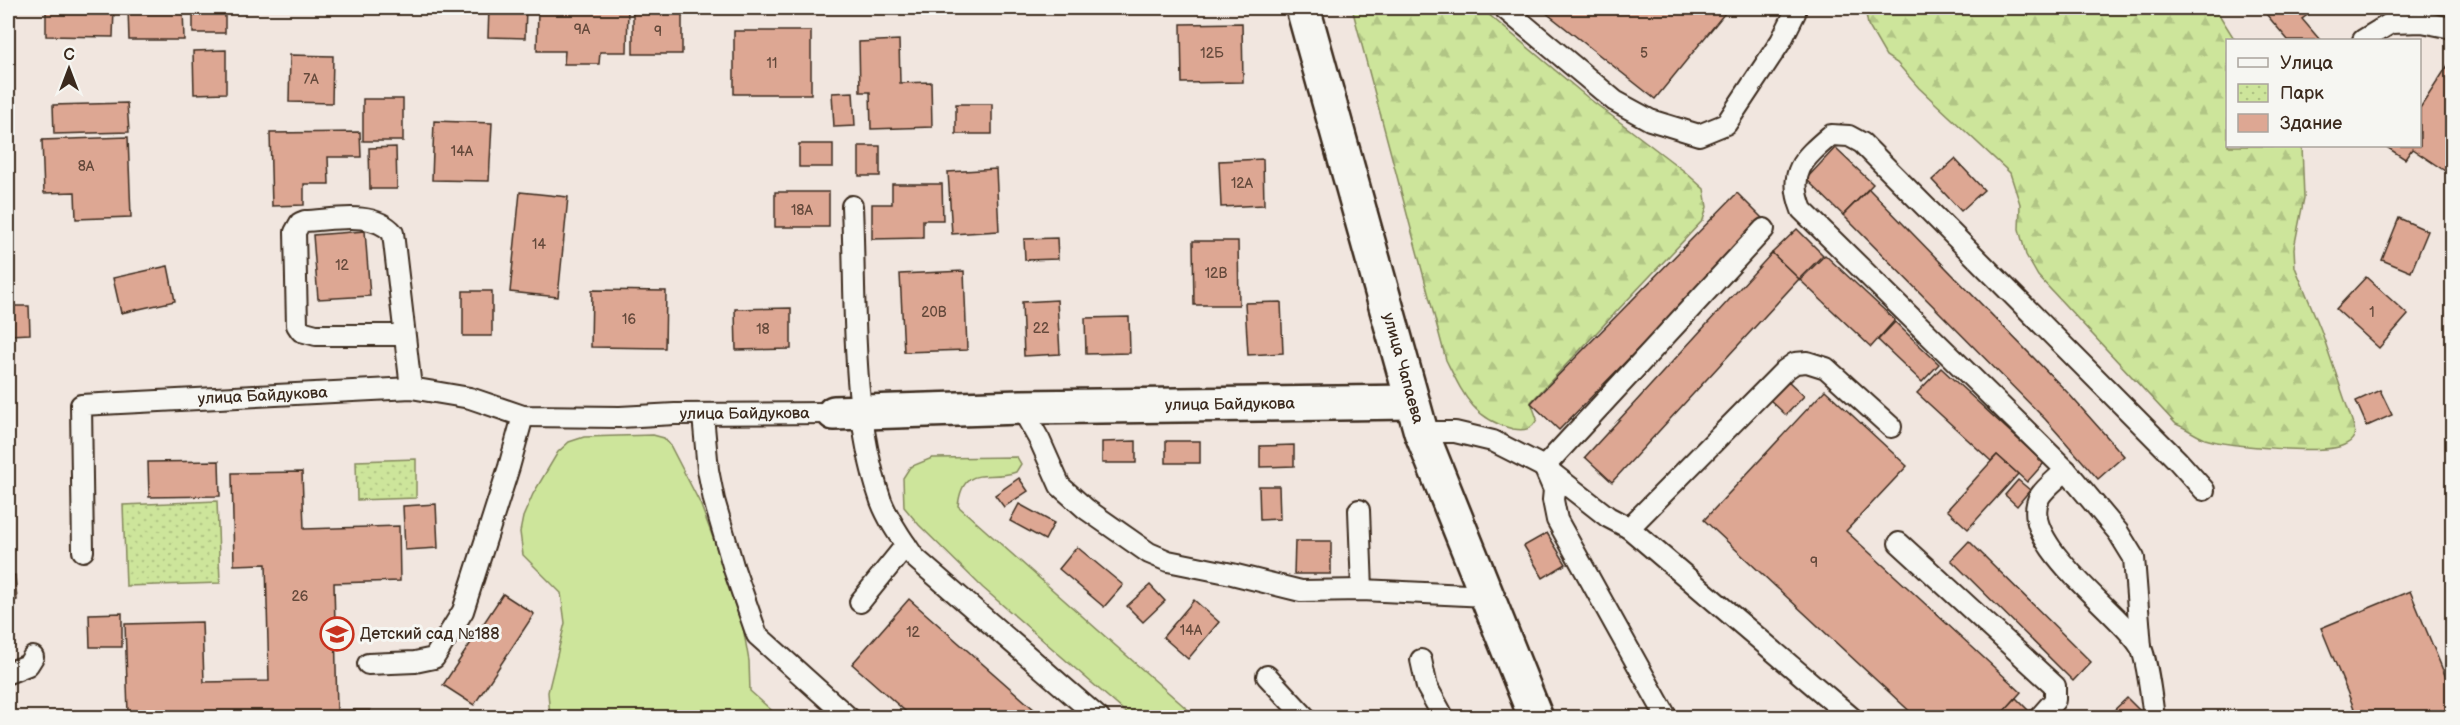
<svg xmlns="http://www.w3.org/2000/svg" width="2460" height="725" font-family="'Balsamiq Sans',sans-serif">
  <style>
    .grass { fill: #cde59b; stroke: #84885c; stroke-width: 1.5 }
    .forest { fill: url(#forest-firs); stroke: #84885c; stroke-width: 1.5 }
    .park { fill: url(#park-dots); stroke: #84885c; stroke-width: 1.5 }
    .building { fill: #dda793; stroke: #3b2a1e; stroke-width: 1.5 }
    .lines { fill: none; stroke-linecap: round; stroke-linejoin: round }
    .lane-casing { stroke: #3b2a1e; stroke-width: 24 }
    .street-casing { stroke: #3b2a1e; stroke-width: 38 }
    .secondary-casing { stroke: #3b2a1e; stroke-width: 38 }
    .lane { stroke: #f6f6f2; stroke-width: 20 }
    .street { stroke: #f6f6f2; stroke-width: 33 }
    .secondary { stroke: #f6f6f2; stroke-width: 33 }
    .labels { text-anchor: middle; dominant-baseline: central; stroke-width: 6; stroke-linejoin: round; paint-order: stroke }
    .number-label { font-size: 14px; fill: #64493b }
    .street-label { font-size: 16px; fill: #3b2a1e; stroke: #f6f6f2 }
    .poi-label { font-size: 16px; fill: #3b2a1e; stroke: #f6f6f2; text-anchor: start }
  </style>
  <defs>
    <pattern id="forest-firs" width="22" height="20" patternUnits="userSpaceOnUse" patternTransform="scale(1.5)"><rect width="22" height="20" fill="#cde59b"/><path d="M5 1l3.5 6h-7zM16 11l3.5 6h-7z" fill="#b1c585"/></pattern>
    <pattern id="park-dots" width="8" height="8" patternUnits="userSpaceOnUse" patternTransform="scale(1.5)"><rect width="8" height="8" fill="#cde59b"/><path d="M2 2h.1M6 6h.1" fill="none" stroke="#b1c585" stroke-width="1.8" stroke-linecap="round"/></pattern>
  </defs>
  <rect width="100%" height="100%" fill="#f1e6df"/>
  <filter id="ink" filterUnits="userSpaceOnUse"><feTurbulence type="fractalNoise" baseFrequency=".0167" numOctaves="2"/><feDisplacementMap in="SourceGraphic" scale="12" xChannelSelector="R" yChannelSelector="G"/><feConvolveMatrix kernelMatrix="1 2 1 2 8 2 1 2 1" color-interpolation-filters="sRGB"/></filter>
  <g filter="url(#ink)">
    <g class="grass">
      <path d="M653,435L664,438L670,445L700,503L740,610L749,661L750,691L779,717H550L548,692L565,623L561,593L523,555L520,532L523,517L533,494L558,452L569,442L584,437Z"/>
      <path d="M1017,457L1021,464L1016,472C988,482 963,462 958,506L1196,717H1131L983,588L919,525L904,507L903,478L910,467L932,458Z"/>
    </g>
    <g class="forest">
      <path d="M1352,8H1481L1587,97L1684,171L1704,189L1707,207L1703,220L1531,402L1537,419C1532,430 1524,431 1513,429C1473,419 1463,394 1446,360Z"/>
      <path d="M1865,8H2215L2235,40H2228V146H2302L2304,198L2294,248L2295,267L2321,330L2354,427C2356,436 2353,441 2344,445C2325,455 2228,446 2205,439C2195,435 2186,428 2176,424L2038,276L2026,255L2019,229L2020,204L2010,173L1919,88L1897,63L1886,56L1868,25Z"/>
    </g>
    <g class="park">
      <path d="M416,459V498L357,500L356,461Z"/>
      <path d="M217,501L220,583L126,586L123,505Z"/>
    </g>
    <g class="building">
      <path d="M46,8H114L113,37L46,36Z"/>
      <path d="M128,8H183L184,40H129Z"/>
      <rect x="193" y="8" width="32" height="25"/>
      <path d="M489,8H526L525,38L488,37Z"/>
      <path d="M538,8H628L627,52H600L599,64H564L565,51H537Z"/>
      <rect x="633" y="8" width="49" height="46"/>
      <path d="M1540,8H1729L1655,99Z"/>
      <path d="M2261,8H2311L2313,11L2302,19L2320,40H2288Z"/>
      <path d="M8,10H13L14,64H8Z"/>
      <path d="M1242,23L1243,82L1182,83L1181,24Z"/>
      <rect x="734" y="31" width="77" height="63"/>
      <path d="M899,40L900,83L931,82L932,127L871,129L870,92H860L859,42Z"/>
      <path d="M226,50V93L194,94L193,51Z"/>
      <path d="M290,55L333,56L332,103L289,102Z"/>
      <path d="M2452,59V166L2448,173L2412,149L2405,159L2385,146H2420V108Z"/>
      <path d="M853,92L855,126L834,127L832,93Z"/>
      <rect x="363" y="99" width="40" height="42"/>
      <path d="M127,103L129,132L54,134L53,105Z"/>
      <rect x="956" y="104" width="36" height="30"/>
      <path d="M434,121L492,123L489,181L432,180Z"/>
      <path d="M360,132L361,157H328L329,184H304V205L272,206L270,133Z"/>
      <path d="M128,137L131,217L76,219L75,192L44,193L42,140Z"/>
      <rect x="799" y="144" width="34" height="23"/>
      <rect x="859" y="146" width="21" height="30"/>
      <path d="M396,147L397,189H370L369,148Z"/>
      <path d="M1835,148L1873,184L1843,215L1806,179Z"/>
      <path d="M1263,159L1264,205L1221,207L1219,161Z"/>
      <path d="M1955,159L1984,190L1961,211L1932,180Z"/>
      <path d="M996,169L999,231L952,234L948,172Z"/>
      <path d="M892,184H942L943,220H923V238L872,239V204H892Z"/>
      <path d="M1869,189L2068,393L2124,456L2098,479L2045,419L1843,215Z"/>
      <path d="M520,192L568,197L558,297L510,292Z"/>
      <rect x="775" y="192" width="54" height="35"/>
      <path d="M1737,193L1764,220L1559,430L1531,403Z"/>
      <path d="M2399,218L2428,231L2411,272L2382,260Z"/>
      <path d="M1797,229L1823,255L1799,279L1772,253Z"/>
      <path d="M365,231L370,296L318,299L313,235Z"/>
      <path d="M1057,238L1058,259L1025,260L1024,239Z"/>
      <path d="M1193,241H1238L1239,305H1194Z"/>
      <path d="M1772,253L1799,279L1612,482L1585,457Z"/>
      <path d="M1825,255L1895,320L1871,347L1800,280Z"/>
      <path d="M168,266L175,301L121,313L113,278Z"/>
      <path d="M964,271L967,350L904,352L900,274Z"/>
      <path d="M2366,277L2408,315L2379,348L2336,309Z"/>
      <path d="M592,290L666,291L665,348L591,347Z"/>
      <rect x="463" y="291" width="29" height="45"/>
      <path d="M1057,300L1060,354L1024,356L1022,302Z"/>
      <path d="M1281,302L1283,353L1248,355L1245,303Z"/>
      <path d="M8,306H29L30,334L8,335Z"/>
      <path d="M791,308V349L736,350L735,309Z"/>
      <path d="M1129,317L1130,353L1086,354L1085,318Z"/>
      <path d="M1895,322L1939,364L1922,382L1878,340Z"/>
      <path d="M1941,368L2044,463L2027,482L1997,455L1991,461L1917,393Z"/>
      <path d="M1786,379L1804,396L1786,415L1768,398Z"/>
      <path d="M1825,390L1907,466L1846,531L2021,692L1998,718H1917L1704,520Z"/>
      <path d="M2380,390L2392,415L2367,426L2356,401Z"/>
      <path d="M1136,441V463H1102V442Z"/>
      <rect x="1166" y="441" width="34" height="22"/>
      <path d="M1294,445V466L1260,467V446Z"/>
      <path d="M1997,455L2018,474L1968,529L1947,510Z"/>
      <path d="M219,461L220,496L149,497L148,462Z"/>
      <path d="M302,472L304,529L399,526L400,581L334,583L337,710H370V718H161V712L128,713L125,624L202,622L204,682L269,681L266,564L234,565L232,473Z"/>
      <path d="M1019,478L1028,491L1004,507L995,495Z"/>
      <path d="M2018,480L2030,490L2017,506L2005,495Z"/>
      <path d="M1259,486H1279L1280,519L1260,520Z"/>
      <path d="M436,504L438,548L405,550L403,506Z"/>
      <path d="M1019,504L1054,523L1045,540L1010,521Z"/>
      <path d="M1547,533L1566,564L1543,578L1524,546Z"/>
      <path d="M1295,541H1331V574H1294Z"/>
      <path d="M1969,541L2091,662L2073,681L1951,560Z"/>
      <path d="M1077,547L1123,585L1104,607L1059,569Z"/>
      <path d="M15,575L17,600L8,601V576Z"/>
      <path d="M1150,585L1165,601L1143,622L1127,606Z"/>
      <path d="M2410,591L2452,692V718H2358L2321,628Z"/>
      <path d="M503,594L534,614L474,705L443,685Z"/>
      <path d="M909,599L1044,718H913L852,664Z"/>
      <path d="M1194,600L1219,622L1188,659L1163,637Z"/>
      <path d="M122,613V647H90L89,614Z"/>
      <path d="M2016,698L2031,713L2026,718H2005L2002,713Z"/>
      <path d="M2127,698L2145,716L2144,718H2116L2111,713Z"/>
    </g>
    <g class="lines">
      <g class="lane-casing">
        <g id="lane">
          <path d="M1504,8L1615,101L1650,120L1699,135L1726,124L1781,41L1795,13V8"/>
          <path d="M2363,40L2391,23L2422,22L2452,28"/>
          <path d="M852,206C856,302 850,411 881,501C889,522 902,539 914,557L1099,718"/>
          <path d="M404,335H316L301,331L297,325L295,232L300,223L305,221C333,220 373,210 393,233L411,388"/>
          <path d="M1021,407L1040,441L1060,486L1086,509L1149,553L1168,561L1232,574L1301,591L1362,590L1487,596"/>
          <path d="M703,415L708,470L714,500L734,569L757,635L849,718"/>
          <path d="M1421,432H1455L1493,441L1544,467L1608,517L1629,528L1785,370L1795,363L1807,362L1826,368L1891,427"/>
          <path d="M2066,470L2118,532L2134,558L2141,647"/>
          <path d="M1359,510L1362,590"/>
          <path d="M1629,528L1852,718"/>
          <path d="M1899,543L2055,686V700L2039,718"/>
          <path id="s1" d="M83,551L81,405L411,388L470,398L523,416L620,417L675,414L834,413"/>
          <path d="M860,602L906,545"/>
          <path d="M1421,660L1427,687L1444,718"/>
          <path d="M368,664L415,662L434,658L463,611L509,467L523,416"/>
          <path d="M8,673L28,665L33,657"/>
          <path d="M1267,676L1306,718"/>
          <path d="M1667,718L1557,520L1553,500L1554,490L1544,467L1764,229"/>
          <path d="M2154,718C2152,702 2147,657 2140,646C2119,611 2015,541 2040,496C2046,487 2058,478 2066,470L1802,210C1787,172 1803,159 1831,135L1849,136L1862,143L2178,461L2204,490"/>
        </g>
      </g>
      <g class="street-casing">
        <g id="street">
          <path id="s2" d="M834,413L1021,407L1412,402"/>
        </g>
      </g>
      <g class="secondary-casing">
        <g id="secondary">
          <path id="s3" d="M1303,8L1421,432L1536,718"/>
        </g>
      </g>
      <use href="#lane" class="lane"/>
      <use href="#street" class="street"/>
      <use href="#secondary" class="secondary"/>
    </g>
  </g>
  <defs>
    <g id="school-ring" transform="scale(1.725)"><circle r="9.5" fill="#f6f6f2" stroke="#c8321e" stroke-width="1.5"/><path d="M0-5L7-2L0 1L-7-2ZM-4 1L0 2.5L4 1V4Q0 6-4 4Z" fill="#c8321e"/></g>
  </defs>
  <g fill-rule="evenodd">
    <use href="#school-ring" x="337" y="634"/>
  </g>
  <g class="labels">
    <g class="number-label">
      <text x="582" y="29">9А</text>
      <text x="658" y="31">9</text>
      <text x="1212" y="53">12Б</text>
      <text x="1644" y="53">5</text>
      <text x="772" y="63">11</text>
      <text x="311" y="79">7А</text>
      <text x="462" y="151">14А</text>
      <text x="86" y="166">8А</text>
      <text x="1242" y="183">12А</text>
      <text x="802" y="210">18А</text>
      <text x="539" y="244">14</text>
      <text x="342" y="265">12</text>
      <text x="1216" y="273">12В</text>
      <text x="934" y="312">20В</text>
      <text x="2372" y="312">1</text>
      <text x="629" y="319">16</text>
      <text x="1041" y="328">22</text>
      <text x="763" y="329">18</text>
      <text x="1814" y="562">9</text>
      <text x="300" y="596">26</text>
      <text x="1191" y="630">14А</text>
      <text x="913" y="632">12</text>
    </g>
    <g class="street-label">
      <text stroke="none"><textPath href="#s3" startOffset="374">улица Чапаева</textPath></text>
      <text stroke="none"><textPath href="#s1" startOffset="328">улица Байдукова</textPath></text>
      <text stroke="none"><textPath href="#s2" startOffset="396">улица Байдукова</textPath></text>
      <text stroke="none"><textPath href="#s1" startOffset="814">улица Байдукова</textPath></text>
    </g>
    <g class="poi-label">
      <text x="360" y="634">Детский сад №188</text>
    </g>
  </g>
  <rect width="2460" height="725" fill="none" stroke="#f6f6f2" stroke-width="30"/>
  <rect x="15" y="15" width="2430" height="695" fill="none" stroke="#3b2a1e" stroke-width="2" filter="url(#ink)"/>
  <rect x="2226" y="39" width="195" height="108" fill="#f6f6f2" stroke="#aba49d" stroke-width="1.5"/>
  <rect x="2238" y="58" width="30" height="9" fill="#f6f6f2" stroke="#aba49d" stroke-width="1.5"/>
  <text x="2280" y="69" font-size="18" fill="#3b2a1e">Улица</text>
  <rect x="2238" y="84" width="30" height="18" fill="url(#park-dots)" stroke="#aba49d" stroke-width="1.5"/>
  <text x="2280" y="99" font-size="18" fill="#3b2a1e">Парк</text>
  <rect x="2238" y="114" width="30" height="18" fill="#dda793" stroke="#aba49d" stroke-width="1.5"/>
  <text x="2280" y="129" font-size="18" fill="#3b2a1e">Здание</text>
  <g transform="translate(69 69)" stroke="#f6f6f2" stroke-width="4.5" paint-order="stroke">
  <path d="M0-4.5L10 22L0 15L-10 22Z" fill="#3b2a1e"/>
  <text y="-9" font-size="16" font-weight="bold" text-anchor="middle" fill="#3b2a1e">С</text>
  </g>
</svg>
